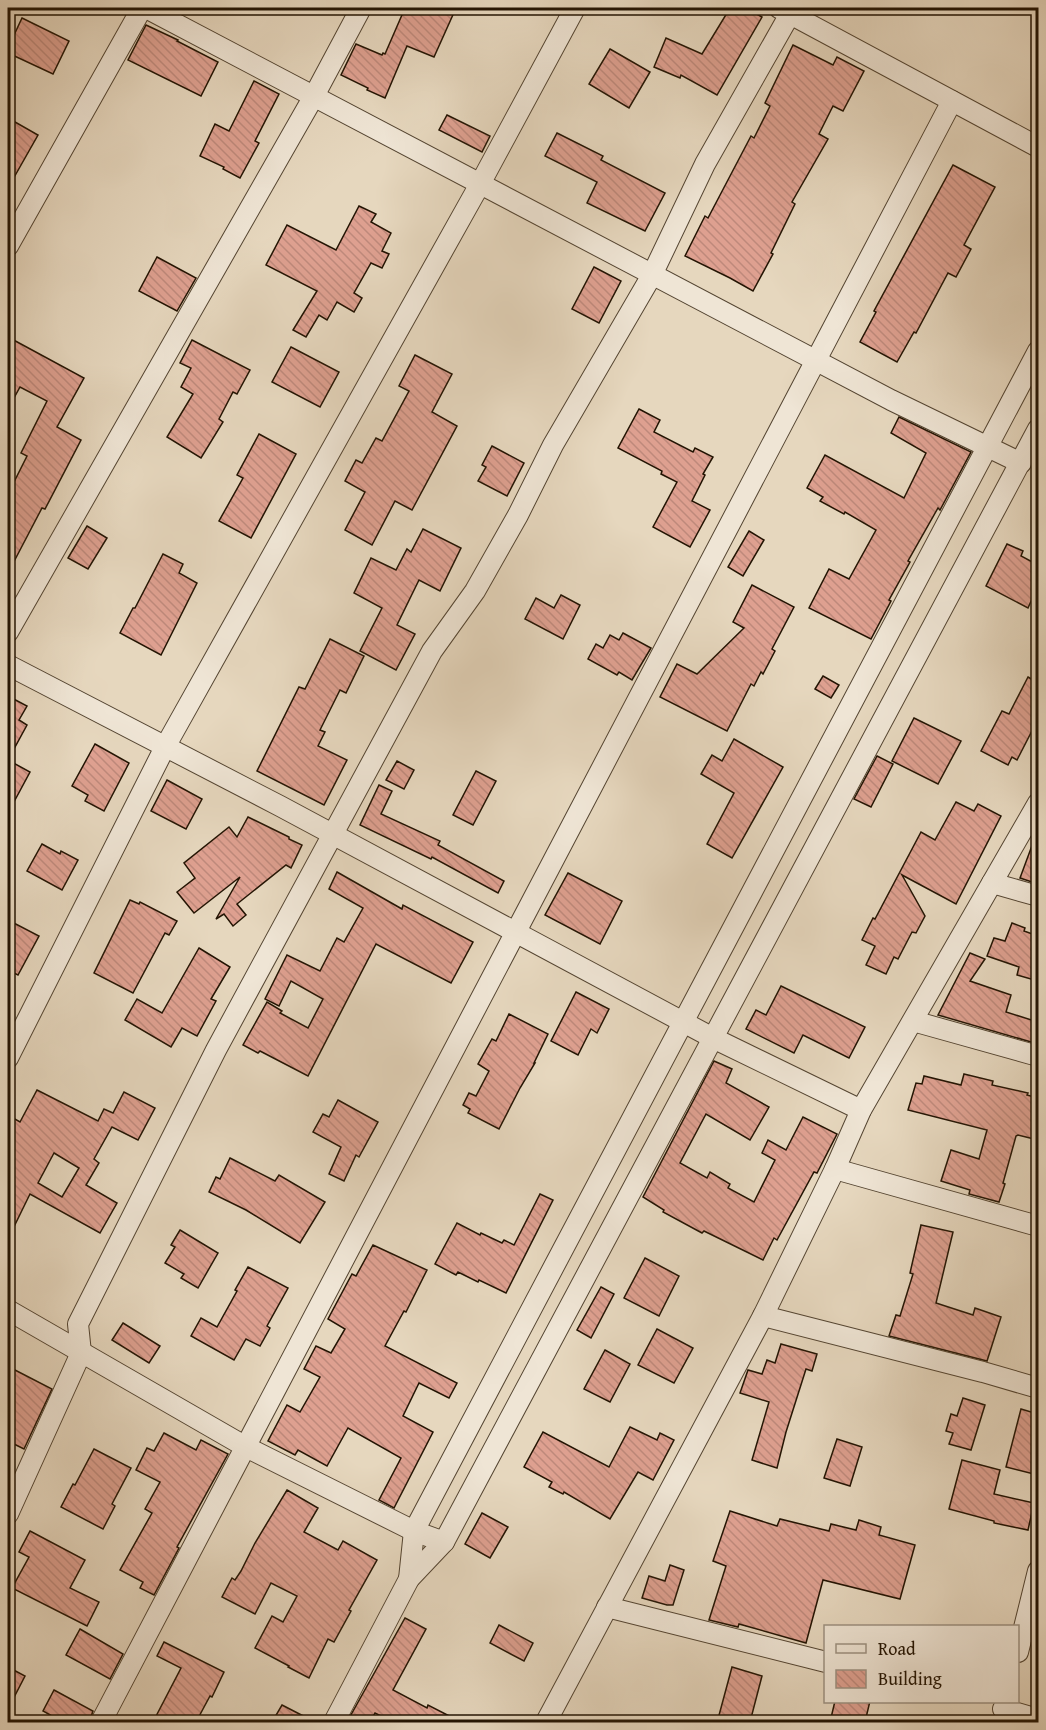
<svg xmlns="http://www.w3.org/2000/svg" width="1046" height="1730" font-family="'Gentium Book Plus',serif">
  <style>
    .building { fill: url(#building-back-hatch); stroke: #231403; stroke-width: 1.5; fill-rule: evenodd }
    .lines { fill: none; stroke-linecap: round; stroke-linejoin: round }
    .street-casing { stroke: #544532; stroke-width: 22 }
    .street { stroke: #efe5d5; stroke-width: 20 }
  </style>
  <defs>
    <pattern id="building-back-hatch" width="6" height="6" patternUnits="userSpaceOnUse" patternTransform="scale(1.5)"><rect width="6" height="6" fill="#dea090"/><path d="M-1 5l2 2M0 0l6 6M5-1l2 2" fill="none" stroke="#be897b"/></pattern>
  </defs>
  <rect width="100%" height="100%" fill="#e6d7be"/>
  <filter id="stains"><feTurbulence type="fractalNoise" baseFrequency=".00333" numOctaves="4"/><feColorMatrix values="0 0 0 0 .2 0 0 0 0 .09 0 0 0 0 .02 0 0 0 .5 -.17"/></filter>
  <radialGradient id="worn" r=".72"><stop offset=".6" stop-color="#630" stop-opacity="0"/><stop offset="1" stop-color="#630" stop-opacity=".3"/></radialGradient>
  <g class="building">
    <path d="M405,8H456L434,57L407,46L385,98L367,90L368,88L341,75L356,44L382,55L383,53L385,54Z"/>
    <path d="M730,8H746L762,17L717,95L681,75L680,78L654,67L666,38L702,54Z"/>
    <path d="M22,18L69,41L53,74L8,53V48Z"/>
    <path d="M146,25L178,40L177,41L218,62L201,96L128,60Z"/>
    <path d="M793,45L833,65L837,57L864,71L843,111L833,106L819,134L828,139L792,202L795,204L771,253L773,254L753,291L730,278L685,256L705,216L708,218L751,136L754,138L770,106L765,103Z"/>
    <path d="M610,49L650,72L629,108L589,84Z"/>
    <path d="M254,81L279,94L255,141L259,143L240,178L223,169L224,167L200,156L215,124L229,131Z"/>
    <path d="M447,115L490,136L482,152L439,130Z"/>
    <path d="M8,118L38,135L8,188Z"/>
    <path d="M557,133L603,156L601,160L665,193L645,231L587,203L597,182L545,156Z"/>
    <path d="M953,165L995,187L964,245L971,249L956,277L948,273L916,333L914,332L897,362L860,342L876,312L874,311Z"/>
    <path d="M359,206L376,214L371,222L391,233L382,251L389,254L382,268L371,263L354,293L362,298L354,312L337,302L327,320L319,315L306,337L293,330L317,291L266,265L287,225L336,250Z"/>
    <path d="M157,257L196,278L177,311L139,291Z"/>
    <path d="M594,267L621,281L599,323L572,309Z"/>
    <path d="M8,337L84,378L57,427L81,440L45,509L42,508L8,573V494L27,456L21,453L47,401L20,387L8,409Z"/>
    <path d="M192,340L250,370L237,394L233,392L219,419L223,422L201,458L167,437L193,394L181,387L191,368L180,363Z"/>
    <path d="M291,347L339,372L320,407L272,382Z"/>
    <path d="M415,355L452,374L432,412L457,426L412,510L395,501L372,545L345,530L365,492L345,481L356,460L362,463L376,438L382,441L409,391L399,386Z"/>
    <path d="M639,409L660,420L654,432L693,452L695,448L713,457L703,474L705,475L692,501L710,510L690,547L653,527L677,482L661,474L662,471L618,448Z"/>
    <path d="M899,417L971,452L940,510L938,508L908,561L910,562L889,600L891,601L871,639L809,608L829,569L849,579L876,530L845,512L844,514L820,501L823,497L807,488L825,455L904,498L926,453L891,433Z"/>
    <path d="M259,434L296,454L251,538L219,521L243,478L237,475Z"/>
    <path d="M492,446L524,463L507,496L478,481L486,467L482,465Z"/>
    <path d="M87,526L107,538L88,569L68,558Z"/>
    <path d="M423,529L461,548L440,591L419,580L397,625L415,634L396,670L360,651L382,608L354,593L371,558L396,570L407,549L411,552Z"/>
    <path d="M749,531L764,540L743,576L728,567Z"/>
    <path d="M1007,544L1023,551L1021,556L1038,565V602L1032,599L1028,608L986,586Z"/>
    <path d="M163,554L183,564L179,573L197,583L161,655L120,633L133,608H135Z"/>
    <path d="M752,585L794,607L772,649L775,651L763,674L761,672L754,686L751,684L727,731L660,697L677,664L697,674L744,628L733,622Z"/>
    <path d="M561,595L580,605L563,639L525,619L536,598L554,608Z"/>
    <path d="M623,633L651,648L632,680L619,672L617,675L588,659L596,644L603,648L610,635L619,640Z"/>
    <path d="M330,639L364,656L346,693L340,690L320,730L325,732L318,746L347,760L324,805L257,771L299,687L305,689Z"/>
    <path d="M823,676L839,685L831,698L815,689Z"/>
    <path d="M1028,677L1038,683V719L1017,760L1012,757L1008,765L981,751L1002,711L1009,714Z"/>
    <path d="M8,696L27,706L19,720L27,725L8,760L30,772L8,813Z"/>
    <path d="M914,718L961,741L938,784L892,761Z"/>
    <path d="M734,739L783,767L732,858L707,844L734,793L701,774L712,755L722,761Z"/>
    <path d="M95,744L129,763L104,811L85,801L88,795L72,786Z"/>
    <path d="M877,756L893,764L871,807L854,799Z"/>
    <path d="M397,761L414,770L404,789L386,780Z"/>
    <path d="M476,771L496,781L473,825L453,815Z"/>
    <path d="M167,780L202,799L186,829L151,811Z"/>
    <path d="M379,785L392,791L381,814L440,841L438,845L504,881L498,893L432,857L431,859L360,825Z"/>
    <path d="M956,802L974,811L978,804L1001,816L956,904L902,875L925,916L916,933L912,932L898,959L894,957L886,974L866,965L875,946L862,940L873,918L875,919L921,832L935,840Z"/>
    <path d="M248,817L289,837V839L302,845L291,868L286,865L237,904L246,915L233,926L224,914L216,919L240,877L194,913L177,892L195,878L184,863L229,827L237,837Z"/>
    <path d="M1037,832L1038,833V884L1020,878Z"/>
    <path d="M42,844L60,854L61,851L78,860L62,890L27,871Z"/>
    <path d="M337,872L402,909L403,905L473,942L451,983L376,944L308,1076L260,1051L258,1053L243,1045L267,1002L282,1011L280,1013L308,1028L323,999L291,981L279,1006L265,999L287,955L320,971L337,938L344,942L363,908L329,889Z"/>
    <path d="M568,873L622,901L600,944L545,915Z"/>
    <path d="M130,900L139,904L140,902L177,921L169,935L165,933L133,993L94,973Z"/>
    <path d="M8,920L39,936L18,975L8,970Z"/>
    <path d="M1012,923L1025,928L1024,931L1038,936V981L1017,975L1019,967L987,956L994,938L1005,941Z"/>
    <path d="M199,948L230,967L211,999L216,1001L197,1036L182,1028L171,1047L125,1020L137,999L162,1013Z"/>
    <path d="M970,953L985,959L970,981L1011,995L1006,1012L1038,1022V1044L938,1015Z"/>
    <path d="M781,986L865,1027L849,1058L803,1035L794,1053L746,1029L756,1010L766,1015Z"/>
    <path d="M576,992L609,1009L597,1033L591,1029L578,1055L551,1041Z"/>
    <path d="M509,1014L548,1034L534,1063H535L520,1088L499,1129L468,1113L470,1109L463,1105L469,1093L476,1096L489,1071L478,1064L492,1039L496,1041Z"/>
    <path d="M714,1061L732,1069L726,1083L769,1107L750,1140L706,1114L680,1163L707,1178L710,1172L730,1184L728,1188L754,1202L775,1160L762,1153L768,1140L786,1150L803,1117L837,1134L817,1173L814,1172L777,1240L774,1238L763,1260L704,1231L702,1233L663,1212L664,1210L643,1197Z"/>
    <path d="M964,1074L993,1081L992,1085L1028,1093L1027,1095L1038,1098V1140L1018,1135L1016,1136L1003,1183L1005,1184L999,1202L969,1194L970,1190L941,1181L951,1150L979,1159L987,1130L908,1110L916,1083L922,1084L924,1076L961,1085Z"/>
    <path d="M37,1090L98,1121L104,1109L113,1113L124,1092L155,1108L138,1140L112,1127L94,1159L99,1163L86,1185L117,1203L100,1233L30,1194L8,1239V1115L20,1122ZM54,1153L79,1168L62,1197L38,1183Z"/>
    <path d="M338,1100L378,1122L359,1157L356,1155L344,1181L329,1174L341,1147L313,1132L323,1114L329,1117Z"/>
    <path d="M230,1158L275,1181L279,1175L325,1202L300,1243L246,1210L209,1192L216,1177L220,1179Z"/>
    <path d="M540,1194L553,1200L506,1293L479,1280L478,1282L458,1272L456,1275L435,1264L457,1223L480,1235L481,1233L502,1243L504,1240L514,1245Z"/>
    <path d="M921,1225L953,1232L936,1303L973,1315L975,1308L1001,1317L987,1361L889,1336L896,1315L900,1316L913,1274L910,1273Z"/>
    <path d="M180,1230L218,1253L198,1288L181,1278L184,1274L165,1263L175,1247L171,1245Z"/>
    <path d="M373,1245L427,1270L406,1312L404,1311L385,1346L457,1383L449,1398L419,1383L403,1416L433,1432L394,1508L379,1500L401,1458L348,1428L327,1466L298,1450L295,1455L268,1441L287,1405L300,1412L320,1377L304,1369L316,1346L331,1353L345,1329L328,1319L352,1274L356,1276Z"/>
    <path d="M645,1258L679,1276L659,1316L624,1298Z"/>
    <path d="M248,1267L288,1288L267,1326L270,1328L260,1346L246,1339L234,1360L191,1336L201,1318L217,1327L237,1291L235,1290Z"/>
    <path d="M601,1287L614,1294L591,1338L577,1330Z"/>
    <path d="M123,1323L160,1346L149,1363L112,1340Z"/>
    <path d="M657,1329L693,1348L674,1383L638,1365Z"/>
    <path d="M781,1344L817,1354L812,1371L806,1369L786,1432L777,1468L752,1460L769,1402L740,1393L748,1370L762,1374L767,1360L775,1363Z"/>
    <path d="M605,1350L630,1364L610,1402L584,1389Z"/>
    <path d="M13,1369L52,1389L24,1449L12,1443L13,1440L8,1437V1379Z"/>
    <path d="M963,1398L985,1405L971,1450L949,1444L953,1433L946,1431L951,1414L957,1416Z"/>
    <path d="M1021,1409L1038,1414V1475L1006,1467Z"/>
    <path d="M630,1427L657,1440L660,1433L674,1440L653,1480L638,1472L610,1519L564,1492L563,1494L549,1487L552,1482L524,1467L543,1432L609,1467Z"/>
    <path d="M164,1433L196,1450L201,1440L228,1454L177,1547L179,1548L154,1595L140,1588L143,1582L120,1570L152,1513L145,1509L160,1482L136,1470L147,1448L154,1451Z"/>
    <path d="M837,1439L862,1447L850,1486L824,1478Z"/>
    <path d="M94,1449L131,1468L112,1504L115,1506L103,1529L61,1507L73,1484L75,1485Z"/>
    <path d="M962,1460L1000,1470L994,1494L1034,1503L1028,1530L994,1523V1521L949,1509Z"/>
    <path d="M287,1490L318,1508L304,1532L338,1550L343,1541L377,1560L349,1610L351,1611L334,1642L328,1639L309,1678L288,1667L289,1666L255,1648L272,1616L283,1622L297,1596L271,1583L255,1614L222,1597L232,1578L235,1580L241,1571L255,1543Z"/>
    <path d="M730,1511L777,1526L780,1519L829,1531L831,1524L856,1530L859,1520L881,1527L879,1535L915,1545L900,1599L823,1580L806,1643L739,1624L738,1627L709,1620L726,1566L713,1561Z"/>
    <path d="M482,1513L508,1527L490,1558L465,1544Z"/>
    <path d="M30,1531L85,1560L70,1588L99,1602L87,1626L12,1588L29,1557L19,1552Z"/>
    <path d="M670,1565L684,1570L673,1605H667L642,1598L649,1576L665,1581Z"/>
    <path d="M405,1618L426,1629L393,1690L427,1708L428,1705L461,1722H393L375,1713L370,1722H347Z"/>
    <path d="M499,1625L533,1643L524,1661L490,1643Z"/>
    <path d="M80,1629L123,1654L110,1679L66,1655Z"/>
    <path d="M164,1642L224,1672L212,1697L210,1696L196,1722H153L181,1668L157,1656Z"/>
    <path d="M8,1667L25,1676L8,1709Z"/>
    <path d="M732,1667L762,1676L750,1722H732L718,1719Z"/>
    <path d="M54,1690L93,1711L89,1722H52L54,1717L43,1711Z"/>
    <path d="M835,1701H870L865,1722H830Z"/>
    <path d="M282,1705L315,1722H272Z"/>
  </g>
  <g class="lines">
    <g class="street-casing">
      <g id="street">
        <path d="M146,8L891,400L1021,463"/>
        <path d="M779,8L1038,147"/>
        <path d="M8,246L142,8"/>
        <path d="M8,632L314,96L361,8"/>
        <path d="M8,665L280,806L713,1038L861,1110"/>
        <path d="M992,883L1038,896"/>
        <path d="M913,1021L1038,1056"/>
        <path d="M8,1058L165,747L480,184L575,8"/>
        <path d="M835,1169L1038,1226"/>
        <path d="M8,1310L246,1447L414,1531L444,1542"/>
        <path d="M763,1316L983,1372L1038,1388"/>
        <path d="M8,1514L81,1353L78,1324L216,1050L432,651L475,591L518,515L553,445L652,275L705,164L790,14"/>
        <path d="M409,1579L414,1531L1038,351"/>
        <path d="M607,1607L826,1662"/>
        <path d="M1018,1652L1038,1571"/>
        <path d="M1003,1709L1038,1719"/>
        <path d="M101,1722L952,101"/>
        <path d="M334,1722L409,1579L444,1542L1038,429"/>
        <path d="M546,1722L763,1316L835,1169L861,1110L1038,803"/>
      </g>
    </g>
    <use href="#street" class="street"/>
  </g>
  <rect width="1046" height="1730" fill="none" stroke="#e6d7be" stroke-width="30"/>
  <rect x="9" y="9" width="1028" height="1712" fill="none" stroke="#231403" stroke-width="3"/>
  <rect x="15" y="15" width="1016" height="1700" fill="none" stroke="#231403" stroke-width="1.5"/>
  <rect x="824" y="1625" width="195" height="78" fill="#efe5d5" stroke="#9d9181" stroke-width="1.5"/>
  <rect x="836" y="1644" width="30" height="9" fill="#efe5d5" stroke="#9d9181" stroke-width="1.5"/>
  <text x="878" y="1655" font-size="18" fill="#231403">Road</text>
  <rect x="836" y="1670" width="30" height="18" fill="url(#building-back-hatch)" stroke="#9d9181" stroke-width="1.5"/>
  <text x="878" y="1685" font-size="18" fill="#231403">Building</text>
  <rect width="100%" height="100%" filter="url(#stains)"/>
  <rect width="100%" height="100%" fill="url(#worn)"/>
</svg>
